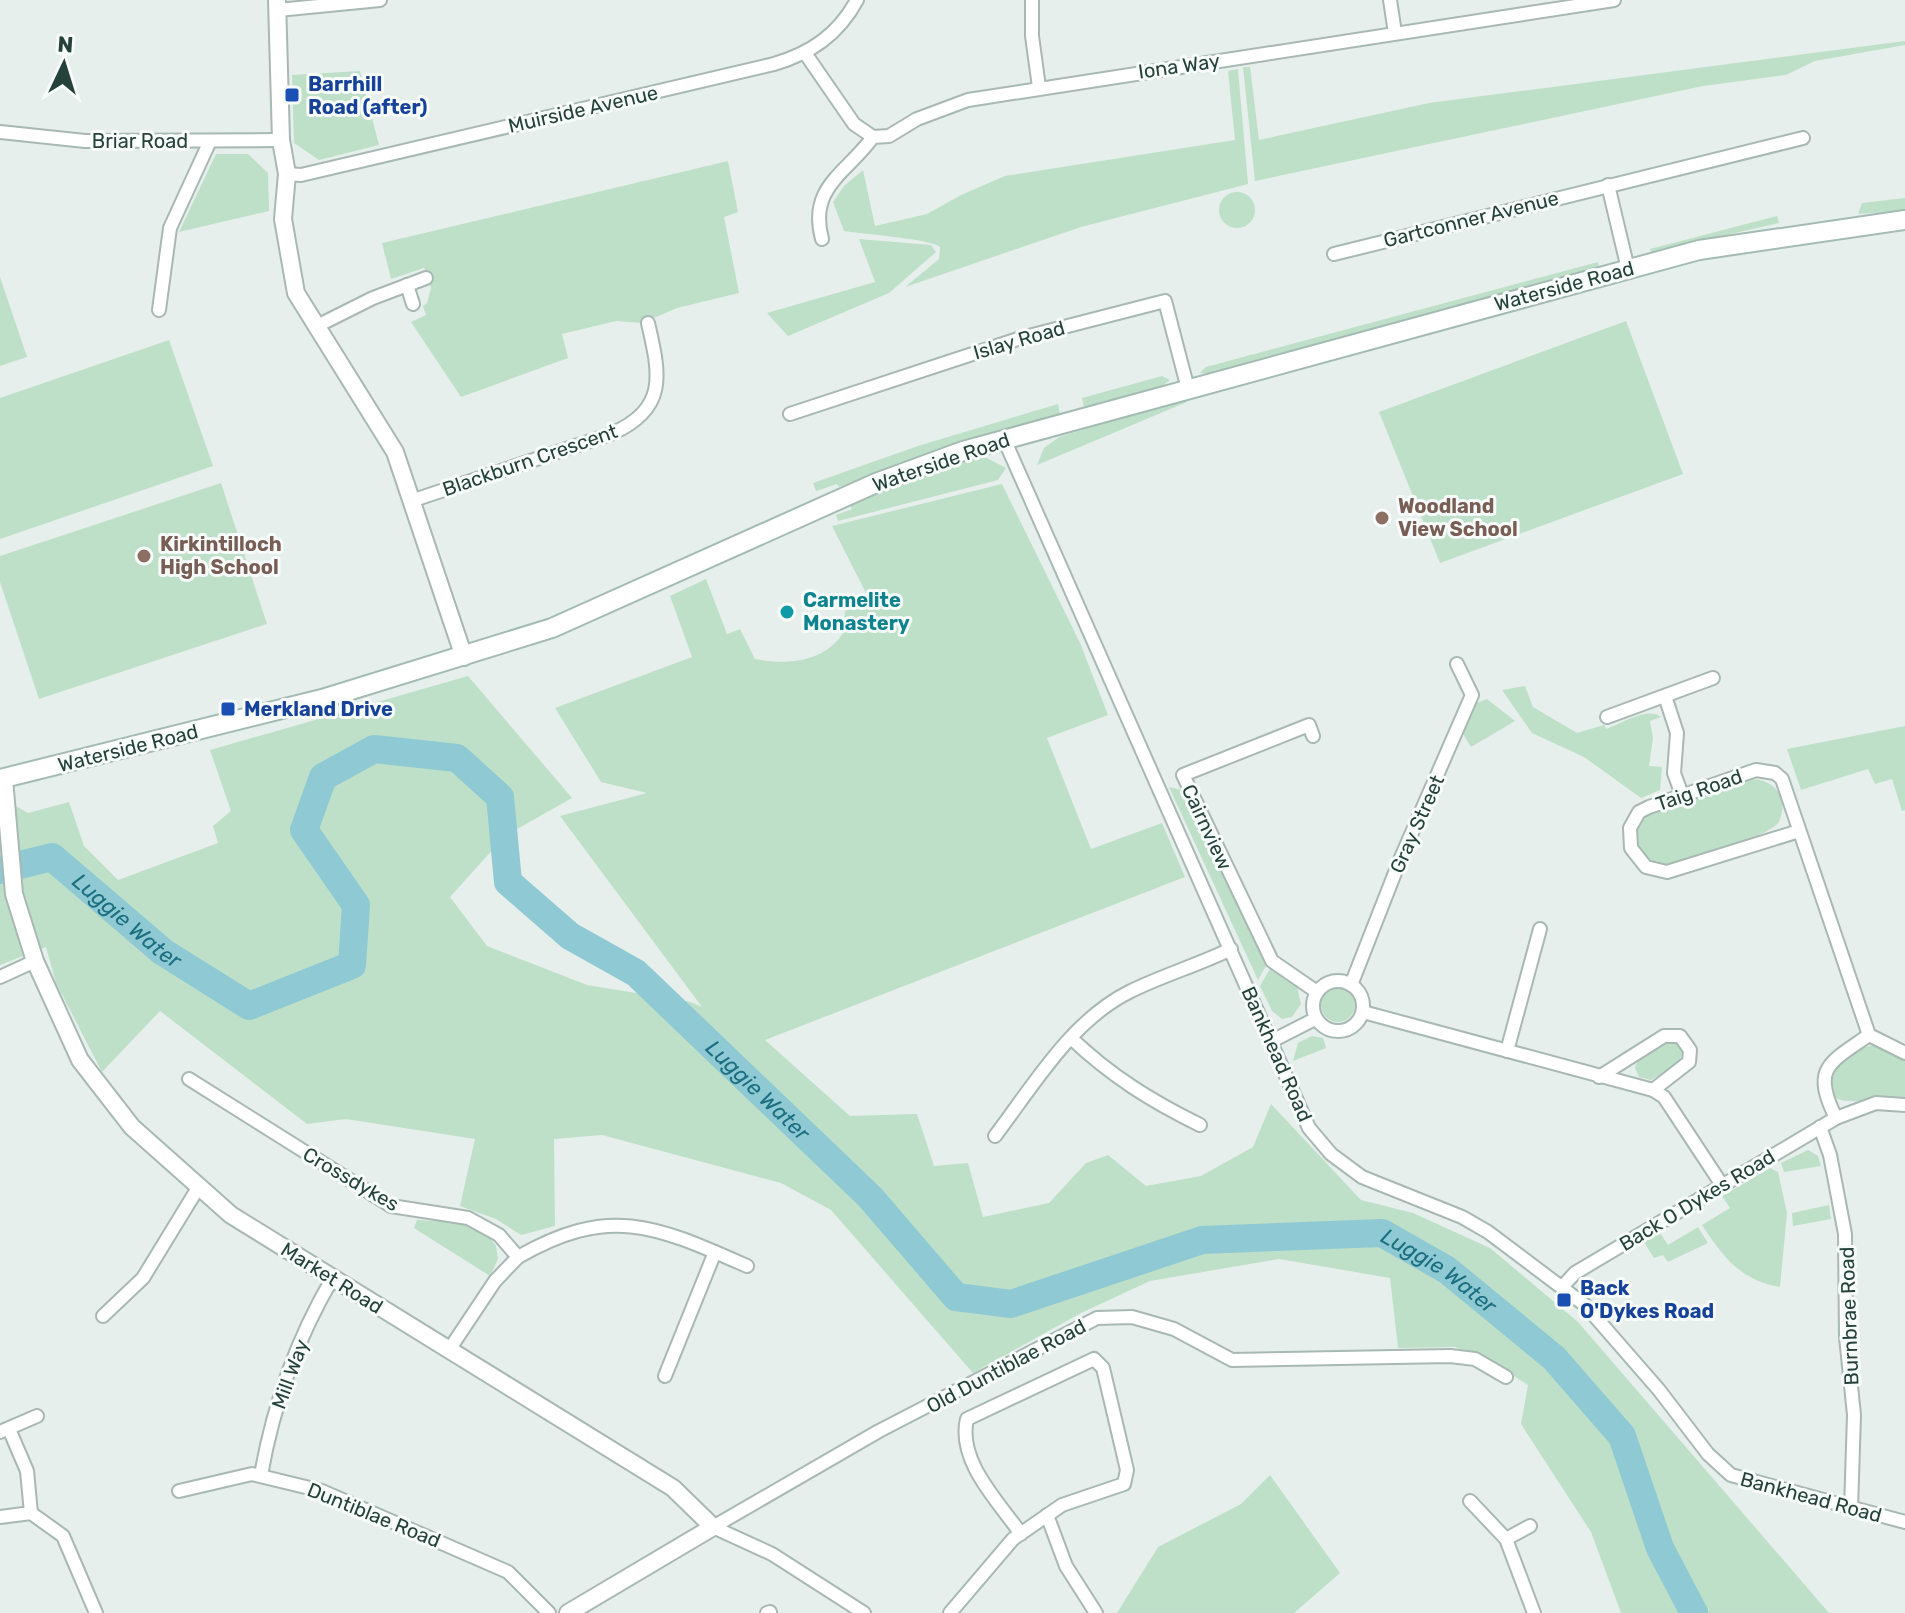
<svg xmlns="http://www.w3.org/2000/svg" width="1905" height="1613" font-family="Rubik,sans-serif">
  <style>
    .green { fill: #bfe0c8 }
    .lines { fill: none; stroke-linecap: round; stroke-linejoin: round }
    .river { stroke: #8ec9d4; stroke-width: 28 }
    .minor-casing { stroke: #a8b8b2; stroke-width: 16 }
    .tertiary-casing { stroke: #a8b8b2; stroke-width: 20 }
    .secondary-casing { stroke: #a4bbb3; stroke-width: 22 }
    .minor { stroke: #fff; stroke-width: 12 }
    .tertiary { stroke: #fff; stroke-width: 16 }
    .secondary { stroke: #fff; stroke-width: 18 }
    .transit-dot { fill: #1a4fb4; stroke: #f7fbf9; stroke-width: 3 }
    .education-dot { fill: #8d6e63; stroke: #f7fbf9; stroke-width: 3 }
    .culture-dot { fill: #0f9aa8; stroke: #f7fbf9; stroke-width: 3 }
    .labels { text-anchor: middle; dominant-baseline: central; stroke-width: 6; stroke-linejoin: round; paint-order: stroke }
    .street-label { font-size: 20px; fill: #24423a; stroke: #f7fbf9 }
    .transit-label { font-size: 20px; font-weight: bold; fill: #164399; stroke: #f7fbf9; text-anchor: start }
    .education-label { font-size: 20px; font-weight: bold; fill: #785e54; stroke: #f7fbf9; text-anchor: start }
    .culture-label { font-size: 20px; font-weight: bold; fill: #0d838f; stroke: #f7fbf9; text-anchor: start }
    .water-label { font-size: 22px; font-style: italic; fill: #1c6f80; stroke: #f7fbf9 }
  </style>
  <rect width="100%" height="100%" fill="#e6efeb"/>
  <g class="green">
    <path d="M1905,41V45L1815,61L1786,75L1703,86L1255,181L1243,67H1250L1259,140L1429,103Z"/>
    <path d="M1238,69L1248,184L1081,227L905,287L939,259L940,247C932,239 862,234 844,231L833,202L844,186L863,170L875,226L927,214L961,195L1005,176L1235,140L1228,71Z"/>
    <path d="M360,71L379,145L319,160L294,143L292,75Z"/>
    <path d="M216,154H248L268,173L269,211L179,232Z"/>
    <path d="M728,161L738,212L724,217L739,293L677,308L642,323L616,321L562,334L568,358L461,397L411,322L426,315L423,306L427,303L431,288L424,268L391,279L382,243Z"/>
    <circle cx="1237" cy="210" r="18"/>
    <path d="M1905,198V211L1858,214L1862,203Z"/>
    <path d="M1777,216L1779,223L1651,252L1650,249Z"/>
    <path d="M859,239L931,245L936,252L889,293L788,336L767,313L875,282Z"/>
    <path d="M1598,262L1599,267L1211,374L1200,373L1206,367Z"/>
    <path d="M0,277L27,357L0,366Z"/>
    <path d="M1626,321L1683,474L1440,563L1379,412Z"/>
    <path d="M169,340L213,466L0,539V398Z"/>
    <path d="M1162,376L1170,380L1162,386L1084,407L1082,398Z"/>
    <path d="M1185,399L1187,402L1037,465L1044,448L1059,437Z"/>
    <path d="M1058,404L1060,414L949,445L839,487L837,484L816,491L813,483L918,446Z"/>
    <path d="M983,456L1006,468L998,480L838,521L836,515L852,509L850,504L893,485Z"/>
    <path d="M221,483L267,624L39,699L0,582V556Z"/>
    <path d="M1002,484L1080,643L1108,715L1047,738L1091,849L1162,823L1185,877L765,1040L850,1116L917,1114L934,1166L968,1163L983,1217L1049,1203L1086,1163L1108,1155L1146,1186L1201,1176L1253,1147L1271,1104L1361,1200L1413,1213L1490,1248L1578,1322L1829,1613H1621L1591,1532L1521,1424L1528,1385L1489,1360L1455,1347L1398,1348L1390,1278L1279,1259L1150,1281L1081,1313L973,1373L831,1210L781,1183L602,1135L554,1139L555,1226L521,1235L496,1219L460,1206L475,1139L346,1119L307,1124L160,1011L102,1072L56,983L46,947L0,965V797L28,813L69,802L84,846L118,880L218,843L213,826L231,811L210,750L468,676L572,798L505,836L450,897L487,946L587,985L691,1002L702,1007L560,816L647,793L601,782L555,708L692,657L670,596L706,579L727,634L740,629L755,659C785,665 824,663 843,633L845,611L868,597L832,526Z"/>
    <path d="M1525,686L1533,707L1577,733L1604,725L1606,729C1621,724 1648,706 1661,717L1650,721L1653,738L1649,766L1662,767L1660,790L1641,798L1584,757L1532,733L1502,690Z"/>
    <path d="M1487,699L1515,721L1471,747L1463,734L1476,703Z"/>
    <path d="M1905,726V810L1902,811L1892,779L1875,784L1868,769L1801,790L1787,749Z"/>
    <path d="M1752,779C1776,780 1789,799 1779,822C1769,836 1677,870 1659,866C1646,863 1638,852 1636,840C1634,828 1640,820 1648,813Z"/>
    <path d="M1169,787L1186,791L1267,964L1258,980Z"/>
    <path d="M1270,969L1297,987L1301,1004L1292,1017L1282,1019L1272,1011L1260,986Z"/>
    <circle cx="1338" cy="1005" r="17"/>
    <path d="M1312,1036L1323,1038L1326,1048L1293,1061L1298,1043Z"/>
    <path d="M1674,1041L1683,1049L1679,1063L1651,1080L1639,1077L1635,1068C1639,1053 1659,1043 1674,1041Z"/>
    <path d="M1875,1045L1905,1061V1099C1883,1096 1851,1106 1836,1098L1829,1084C1832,1066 1856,1046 1875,1045Z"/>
    <path d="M1808,1150L1818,1156L1821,1166L1784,1172L1781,1163Z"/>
    <path d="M1770,1168L1778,1172L1787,1213L1780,1287C1740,1280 1723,1257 1702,1225L1730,1208L1722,1196Z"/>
    <path d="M1829,1205L1831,1219L1793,1226L1792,1213Z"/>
    <path d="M417,1220C443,1222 481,1220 496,1246L498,1259L490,1276L414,1228Z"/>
    <path d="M1698,1227L1708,1243L1668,1262L1663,1255L1654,1258L1642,1239L1658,1230L1668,1245Z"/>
    <path d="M1270,1475L1340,1573L1294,1613H1117L1158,1547L1241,1504Z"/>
  </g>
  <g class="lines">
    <path class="river" id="s1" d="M0,870L52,857L163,952L249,1006L352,965L356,905L304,830L323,777L374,749L457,758L500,797L508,882L570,936L636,973L870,1197L956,1297L1011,1304L1202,1240L1382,1233L1447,1270L1554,1358L1622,1436L1660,1548L1694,1613"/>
    <g class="minor-casing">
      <g id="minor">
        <path d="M1032,0V36L1039,87"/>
        <path d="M1390,0L1395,33"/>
        <path d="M278,10L380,0"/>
        <path d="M805,53L854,124L873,137"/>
        <path d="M0,132L85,141L281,140"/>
        <path d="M287,174L301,175L774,64C811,53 838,35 857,0"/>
        <path d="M1608,185L1628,269"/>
        <path d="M822,239C808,187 846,174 873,137L889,136L917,119L968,100L1614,0"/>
        <path d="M1334,254L1803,138"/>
        <path d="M407,285L413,304"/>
        <path d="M159,310L170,228L210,141"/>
        <path d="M315,327L373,298L426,278"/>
        <path d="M790,414L1021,338L1165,301L1188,389"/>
        <path d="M1004,439L1309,1128L1331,1154L1362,1177L1462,1217L1488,1232L1585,1305L1659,1390L1708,1454L1731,1475L1905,1522"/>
        <path d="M414,500L611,434C668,409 660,375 648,323"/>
        <path d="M1665,696L1677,733L1674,773L1682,795"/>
        <path d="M1607,717L1713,678"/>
        <path d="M1313,736L1309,725L1183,775L1272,961L1317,992"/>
        <path d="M1799,831L1667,872L1646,867L1631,848L1630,828L1639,812L1649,807L1756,770L1775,773L1782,779L1869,1035L1905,1053"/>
        <path d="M0,977L35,961"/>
        <circle cx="1338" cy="1006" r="25"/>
        <path d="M1351,985L1400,860L1472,695L1457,664"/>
        <path d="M1363,1012L1653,1090L1664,1097L1722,1185"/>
        <path d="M1071,1038C1111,1076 1151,1101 1200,1125"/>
        <path d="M1272,1041L1315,1019"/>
        <path d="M1507,1051L1540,929"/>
        <path d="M1599,1077L1664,1036H1680L1690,1050L1689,1062L1653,1090"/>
        <path d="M189,1079L391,1206L468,1218L499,1235L518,1257C610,1204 656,1226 747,1266"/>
        <path d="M1836,1118C1811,1068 1829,1063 1869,1035"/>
        <path d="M1820,1127L1830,1155L1845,1234L1846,1337L1854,1415L1851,1509"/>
        <path d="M995,1136C1033,1086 1071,1021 1129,992C1161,976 1198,965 1231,949"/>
        <path d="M1562,1287L1575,1273L1836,1118L1876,1103L1905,1105"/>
        <path d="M103,1316L143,1278L198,1188"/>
        <path d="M449,1350L495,1281L518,1257"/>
        <path d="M665,1376L715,1252"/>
        <path d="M9,1429L27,1471L31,1513"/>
        <path d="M0,1432L37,1416"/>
        <path d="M261,1475C273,1407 297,1339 332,1279"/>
        <path d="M179,1491L252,1474L322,1491L508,1572L549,1613"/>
        <path d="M1470,1501L1506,1539L1534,1613"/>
        <path d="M1047,1515L1066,1566L1096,1613"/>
        <path d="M0,1517L31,1513L63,1536L96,1613"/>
        <path d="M1506,1539L1530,1526"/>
        <path d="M767,1613L770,1612"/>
        <path d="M864,1613L772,1554L713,1527L879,1431L1097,1318L1132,1317L1174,1329L1232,1360L1450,1356L1475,1359L1506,1377"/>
        <path d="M950,1613L1013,1539L1062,1505L1124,1484L1127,1470L1103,1368L1094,1359L967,1419C957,1461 998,1501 1021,1534"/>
      </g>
    </g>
    <g class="tertiary-casing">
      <g id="tertiary">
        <path d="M277,0L281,140L287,174L283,219L296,293L395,452L464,657"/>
        <path d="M4,779L14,894L35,961L80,1060L132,1127L231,1215L673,1488L713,1527L568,1613"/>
      </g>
    </g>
    <g class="secondary-casing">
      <path id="secondary" d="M0,779L322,699L552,628L876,483L963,451L1699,250L1905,220"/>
    </g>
    <use href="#minor" class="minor"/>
    <use href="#tertiary" class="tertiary"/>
    <use href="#secondary" class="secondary"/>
  </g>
  <g class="transit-dot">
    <rect x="284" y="87" width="16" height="16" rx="4"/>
    <rect x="220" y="701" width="16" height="16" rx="4"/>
    <rect x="1556" y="1292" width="16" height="16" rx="4"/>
  </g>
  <g class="education-dot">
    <circle cx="1382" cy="518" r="8"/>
    <circle cx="144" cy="556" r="8"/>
  </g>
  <circle class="culture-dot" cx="787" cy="612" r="8"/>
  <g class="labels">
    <g class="street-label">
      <text transform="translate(1179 66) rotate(-8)">Iona Way</text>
      <text transform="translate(583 109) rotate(-13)">Muirside Avenue</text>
      <text x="140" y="141">Briar Road</text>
      <text transform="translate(1471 219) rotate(-14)">Gartconner Avenue</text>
      <text transform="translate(1564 286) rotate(-15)">Waterside Road</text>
      <text transform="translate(1019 340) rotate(-16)">Islay Road</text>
      <text transform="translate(530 460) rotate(-19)">Blackburn Crescent</text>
      <text transform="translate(941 462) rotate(-19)">Waterside Road</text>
      <text transform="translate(128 748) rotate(-14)">Waterside Road</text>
      <text transform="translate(1699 790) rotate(-19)">Taig Road</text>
      <text transform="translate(1417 824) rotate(-66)">Gray Street</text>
      <text transform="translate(1207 827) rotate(65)">Cairnview</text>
      <text transform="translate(1277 1054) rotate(66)">Bankhead Road</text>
      <text transform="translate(351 1179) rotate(30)">Crossdykes</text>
      <text transform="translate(1697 1200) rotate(-31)">Back O Dykes Road</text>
      <text transform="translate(332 1278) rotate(32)">Market Road</text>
      <text transform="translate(1849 1316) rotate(-92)">Burnbrae Road</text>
      <text transform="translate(1006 1366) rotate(-28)">Old Duntiblae Road</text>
      <text transform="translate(290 1374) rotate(-70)">Mill Way</text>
      <text transform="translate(1811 1497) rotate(15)">Bankhead Road</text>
      <text transform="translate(374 1515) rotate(22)">Duntiblae Road</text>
    </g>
    <g class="transit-label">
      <text x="308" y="84">Barrhill<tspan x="308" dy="23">Road (after)</tspan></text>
      <text x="244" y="709">Merkland Drive</text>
      <text x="1580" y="1288">Back<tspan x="1580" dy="23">O'Dykes Road</tspan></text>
    </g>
    <g class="education-label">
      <text x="1398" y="506">Woodland<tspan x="1398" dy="23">View School</tspan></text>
      <text x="160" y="544">Kirkintilloch<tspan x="160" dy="23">High School</tspan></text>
    </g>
    <g class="culture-label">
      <text x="803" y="600">Carmelite<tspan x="803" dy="23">Monastery</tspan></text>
    </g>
    <g class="water-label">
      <text stroke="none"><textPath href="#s1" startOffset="152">Luggie Water</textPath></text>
      <text stroke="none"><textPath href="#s1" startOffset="1232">Luggie Water</textPath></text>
      <text stroke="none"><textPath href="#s1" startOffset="2024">Luggie Water</textPath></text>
    </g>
  </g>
  <g transform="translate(64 64) rotate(4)" stroke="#f7fbf9" stroke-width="6" paint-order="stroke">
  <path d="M0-6L14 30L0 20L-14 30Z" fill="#24423a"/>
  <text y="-12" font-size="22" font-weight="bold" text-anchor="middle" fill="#24423a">N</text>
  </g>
</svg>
